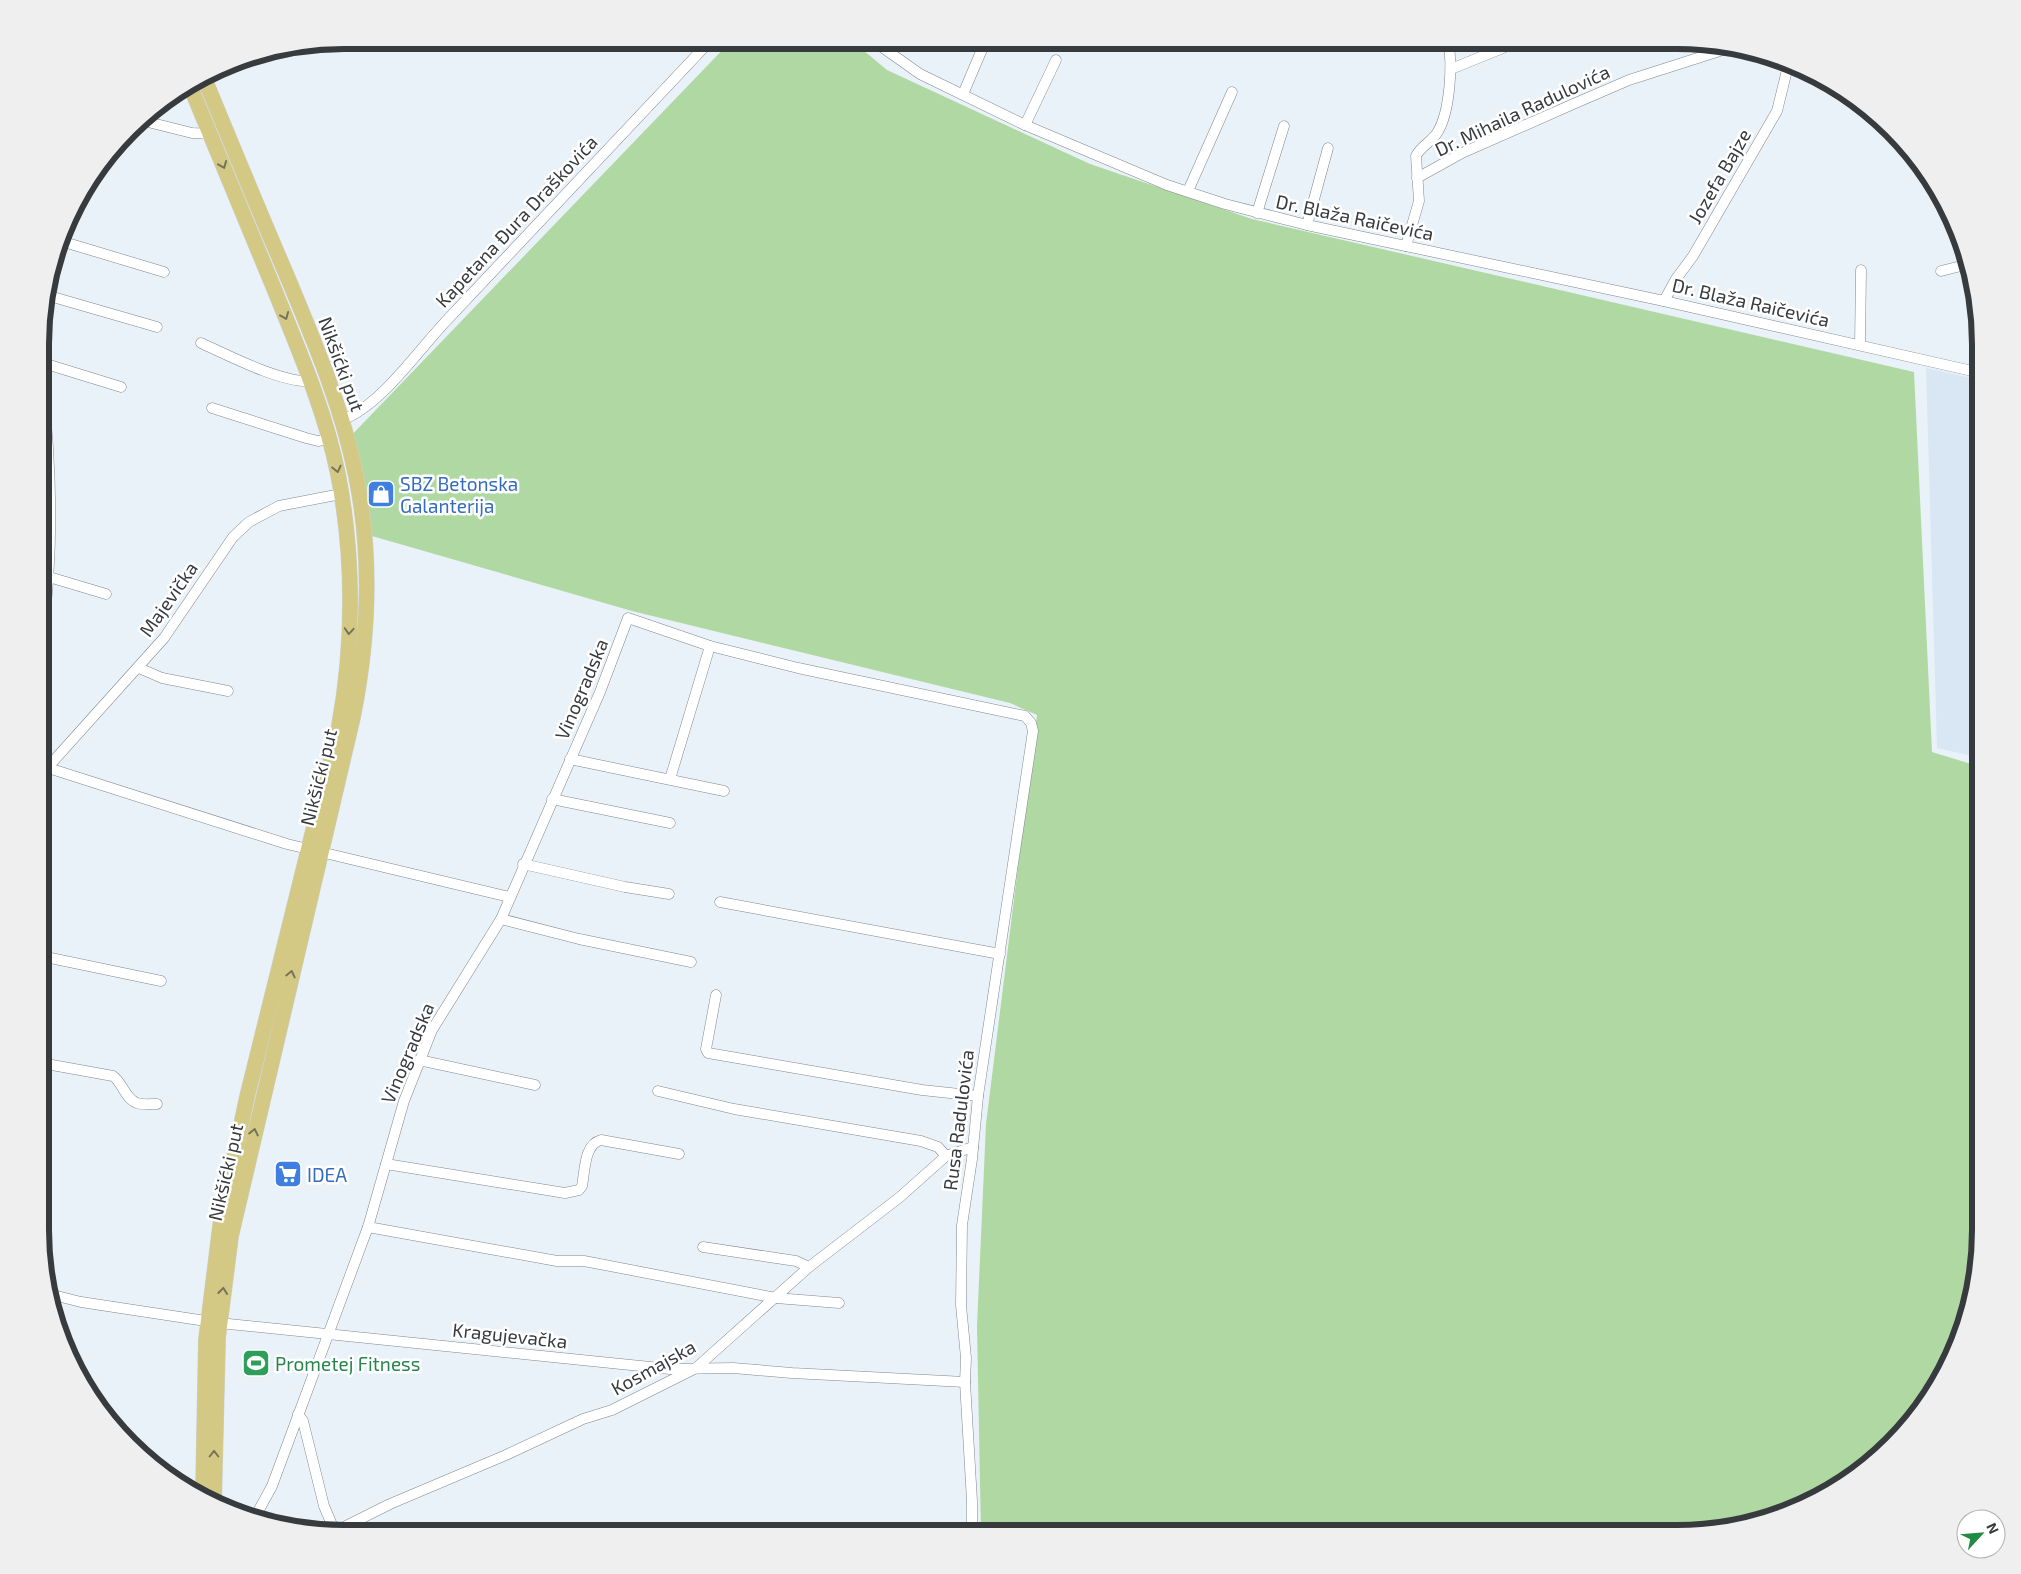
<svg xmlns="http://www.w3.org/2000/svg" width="2021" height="1574" font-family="'Exo 2',sans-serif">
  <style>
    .built { fill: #d9e7f4 }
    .green { fill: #b0d8a2 }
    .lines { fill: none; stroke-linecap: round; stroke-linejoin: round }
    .minor-casing { stroke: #80878e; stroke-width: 11 }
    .primary-casing { stroke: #cfd0d1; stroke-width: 16 }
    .minor { stroke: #fff; stroke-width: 10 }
    .primary { stroke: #d3c985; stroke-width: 15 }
    .oneway { stroke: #75745a }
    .labels { text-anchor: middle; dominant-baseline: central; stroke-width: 5; stroke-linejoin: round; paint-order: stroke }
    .street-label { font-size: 19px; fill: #373b3e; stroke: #fff }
    .shop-label { font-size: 19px; fill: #366cbe; stroke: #fff; text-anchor: start }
    .leisure-label { font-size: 19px; fill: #27864d; stroke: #fff; text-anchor: start }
    .rim { fill: none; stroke: #373b3e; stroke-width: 6 }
  </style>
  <rect width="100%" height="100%" fill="#e9f2f9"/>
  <path class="built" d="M1926,368L1981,380V758L1937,748Z"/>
  <path class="green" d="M732,40H851L887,70L1090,164L1252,219L1914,372L1932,752L1981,767L1980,1250L1958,1347L1905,1431L1862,1471L1794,1511L1677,1534H981L977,1326L986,1124L1037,715L1010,703L632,611L365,534L345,442Z"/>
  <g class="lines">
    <g class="minor-casing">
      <g id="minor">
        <path d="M872,40L920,74L1025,125L1167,185L1225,204L1307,225L1664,301L1981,373"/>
        <path d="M1451,69L1503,48"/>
        <path d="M963,94L986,40"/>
        <path d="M140,120L192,133L211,134"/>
        <path d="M1025,125L1056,60"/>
        <path d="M1417,178L1462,153L1571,105L1629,80L1729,48"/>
        <path d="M1188,191L1232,92"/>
        <path d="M1257,213L1284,126"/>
        <path d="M1307,225L1328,148"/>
        <path d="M64,242L164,272"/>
        <path d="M1406,246L1419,201L1416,156C1420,147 1431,142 1437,133C1450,113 1453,64 1448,41"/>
        <path d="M1941,271L1965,265"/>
        <path d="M46,295L157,327"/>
        <path d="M1664,301L1676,279L1693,256L1777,111L1789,62"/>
        <path d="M201,343C227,355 284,384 311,381"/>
        <path d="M1860,345L1861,270"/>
        <path d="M43,363L121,387"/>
        <path d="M212,408L306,438L318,441L329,439"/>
        <path d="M342,420C382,405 418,350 448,319C536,226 624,133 711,40"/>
        <path d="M49,577L106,594"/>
        <path d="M42,640C54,551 52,470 42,381"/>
        <path d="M139,668L162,678L228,691"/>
        <path d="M570,759L724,791"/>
        <path d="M42,766L287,844L509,897"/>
        <path d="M48,767L164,638L233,537L249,522L279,506L341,494"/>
        <path d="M670,779L710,646"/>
        <path d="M552,799L670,823"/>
        <path d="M523,864L625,887L669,894"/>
        <path d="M720,902L1000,954"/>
        <path d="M501,919L579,939L691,962"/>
        <path d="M41,956L161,981"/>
        <path d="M716,995L706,1049L708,1053L922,1090L978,1096"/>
        <path d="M419,1060L535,1085"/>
        <path d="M41,1063L113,1076C123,1083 125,1099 137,1103C142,1105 151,1104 157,1104"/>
        <path d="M658,1091L734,1109L921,1141L938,1147L946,1156"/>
        <path d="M386,1164L565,1193L579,1190L582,1186C585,1171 584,1144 601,1140L679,1154"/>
        <path d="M368,1227L557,1261H584L776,1298L839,1303"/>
        <path d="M703,1247L796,1261L809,1267"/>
        <path d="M53,1295L81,1302L219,1323L670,1369L733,1368L792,1373L965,1382"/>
        <path d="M298,1414L303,1421L324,1506L335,1532"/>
        <path d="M255,1517L272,1486L368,1227L404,1101L432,1030L501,919L600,692L628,618L710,646L798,668L1025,716L1031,723L1033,731L978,1096L972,1159L962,1225L961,1305L966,1358L965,1382L972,1501V1534"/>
        <path d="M347,1526L354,1531L377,1533"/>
        <path d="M657,1530L697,1534"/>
        <path d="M332,1533L390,1504L506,1455L583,1419L612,1410L696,1368L809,1267L900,1197L946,1156L973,1147"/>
      </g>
    </g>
    <g class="primary-casing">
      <g id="primary">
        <path d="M205,80C232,145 259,211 287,276C314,341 342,406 356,476C372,555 369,637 353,717L231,1236L218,1338L214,1502"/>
        <path d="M191,88C219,156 247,223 275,291C299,351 325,410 338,474C354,556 354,644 339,726L247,1097L221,1219L206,1340L203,1495"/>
      </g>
    </g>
    <use href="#minor" class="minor"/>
    <use href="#primary" class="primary"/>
  </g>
  <defs><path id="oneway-chevron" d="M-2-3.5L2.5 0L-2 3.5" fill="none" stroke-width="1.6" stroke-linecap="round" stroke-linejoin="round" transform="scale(1.25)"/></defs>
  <g class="oneway">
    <use href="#oneway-chevron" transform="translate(223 165) rotate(68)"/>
    <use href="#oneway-chevron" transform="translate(285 316) rotate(68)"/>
    <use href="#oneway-chevron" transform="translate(337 469) rotate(77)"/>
    <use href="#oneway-chevron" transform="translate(349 631) rotate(94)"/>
    <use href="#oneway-chevron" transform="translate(291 974) rotate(-77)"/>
    <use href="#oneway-chevron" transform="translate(254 1132) rotate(-77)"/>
    <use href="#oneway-chevron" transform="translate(223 1291) rotate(-83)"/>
    <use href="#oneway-chevron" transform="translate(214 1454) rotate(-90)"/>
  </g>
  <defs>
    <g id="shop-square" transform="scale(1.4375)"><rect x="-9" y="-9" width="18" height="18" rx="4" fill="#3f7fe0" stroke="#fff"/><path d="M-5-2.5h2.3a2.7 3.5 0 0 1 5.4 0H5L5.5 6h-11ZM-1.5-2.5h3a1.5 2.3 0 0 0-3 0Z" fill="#fff"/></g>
    <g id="supermarket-square" transform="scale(1.4375)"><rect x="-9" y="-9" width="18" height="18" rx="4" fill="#3f7fe0" stroke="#fff"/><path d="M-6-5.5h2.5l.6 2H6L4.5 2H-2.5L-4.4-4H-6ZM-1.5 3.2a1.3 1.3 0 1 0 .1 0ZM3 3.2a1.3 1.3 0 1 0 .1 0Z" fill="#fff"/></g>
    <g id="stadium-square" transform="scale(1.4375)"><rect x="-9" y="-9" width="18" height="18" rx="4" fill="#2e9e5b" stroke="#fff"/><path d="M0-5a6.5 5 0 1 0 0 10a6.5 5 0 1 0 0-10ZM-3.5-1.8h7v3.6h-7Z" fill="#fff"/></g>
  </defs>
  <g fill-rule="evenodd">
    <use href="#shop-square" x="381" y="494"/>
    <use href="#supermarket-square" x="288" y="1174"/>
    <use href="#stadium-square" x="256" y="1363"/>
  </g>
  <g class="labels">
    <g class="street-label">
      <text transform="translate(1522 110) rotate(-25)">Dr. Mihaila Radulovića</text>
      <text transform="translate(1719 176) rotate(-60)">Jozefa Bajze</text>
      <text transform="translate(1355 217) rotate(12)">Dr. Blaža Raičevića</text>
      <text transform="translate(516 221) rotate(-47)">Kapetana Đura Draškovića</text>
      <text transform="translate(1751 302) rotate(13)">Dr. Blaža Raičevića</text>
      <text transform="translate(342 364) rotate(70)">Nikšićki put</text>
      <text transform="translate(168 599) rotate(-55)">Majevička</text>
      <text transform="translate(581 689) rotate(-67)">Vinogradska</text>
      <text transform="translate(318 777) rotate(-76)">Nikšićki put</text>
      <text transform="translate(407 1053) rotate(-67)">Vinogradska</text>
      <text transform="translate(958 1120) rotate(-83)">Rusa Radulovića</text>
      <text transform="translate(225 1172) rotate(-77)">Nikšićki put</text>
      <text transform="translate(510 1335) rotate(6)">Kragujevačka</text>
      <text transform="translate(653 1367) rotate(-29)">Kosmajska</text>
    </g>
    <g class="shop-label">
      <text x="400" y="483">SBZ Betonska<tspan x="400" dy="22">Galanterija</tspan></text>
      <text x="307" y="1174">IDEA</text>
    </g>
    <g class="leisure-label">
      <text x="275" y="1363">Prometej Fitness</text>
    </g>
  </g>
  <path d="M0 0H2021V1574H0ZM344 49H1677A295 295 0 0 1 1972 344V1230A295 295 0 0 1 1677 1525H344A295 295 0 0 1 49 1230V344A295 295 0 0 1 344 49Z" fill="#efeff0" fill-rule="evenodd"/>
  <path class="rim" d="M344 49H1677A295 295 0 0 1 1972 344V1230A295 295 0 0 1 1677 1525H344A295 295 0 0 1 49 1230V344A295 295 0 0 1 344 49Z"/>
  <g transform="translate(1981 1534) rotate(64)"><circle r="24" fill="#ffffff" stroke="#afb1b2"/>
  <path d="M0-4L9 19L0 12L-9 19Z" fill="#208b42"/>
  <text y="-8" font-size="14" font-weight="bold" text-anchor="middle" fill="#373b3e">N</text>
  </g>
</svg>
